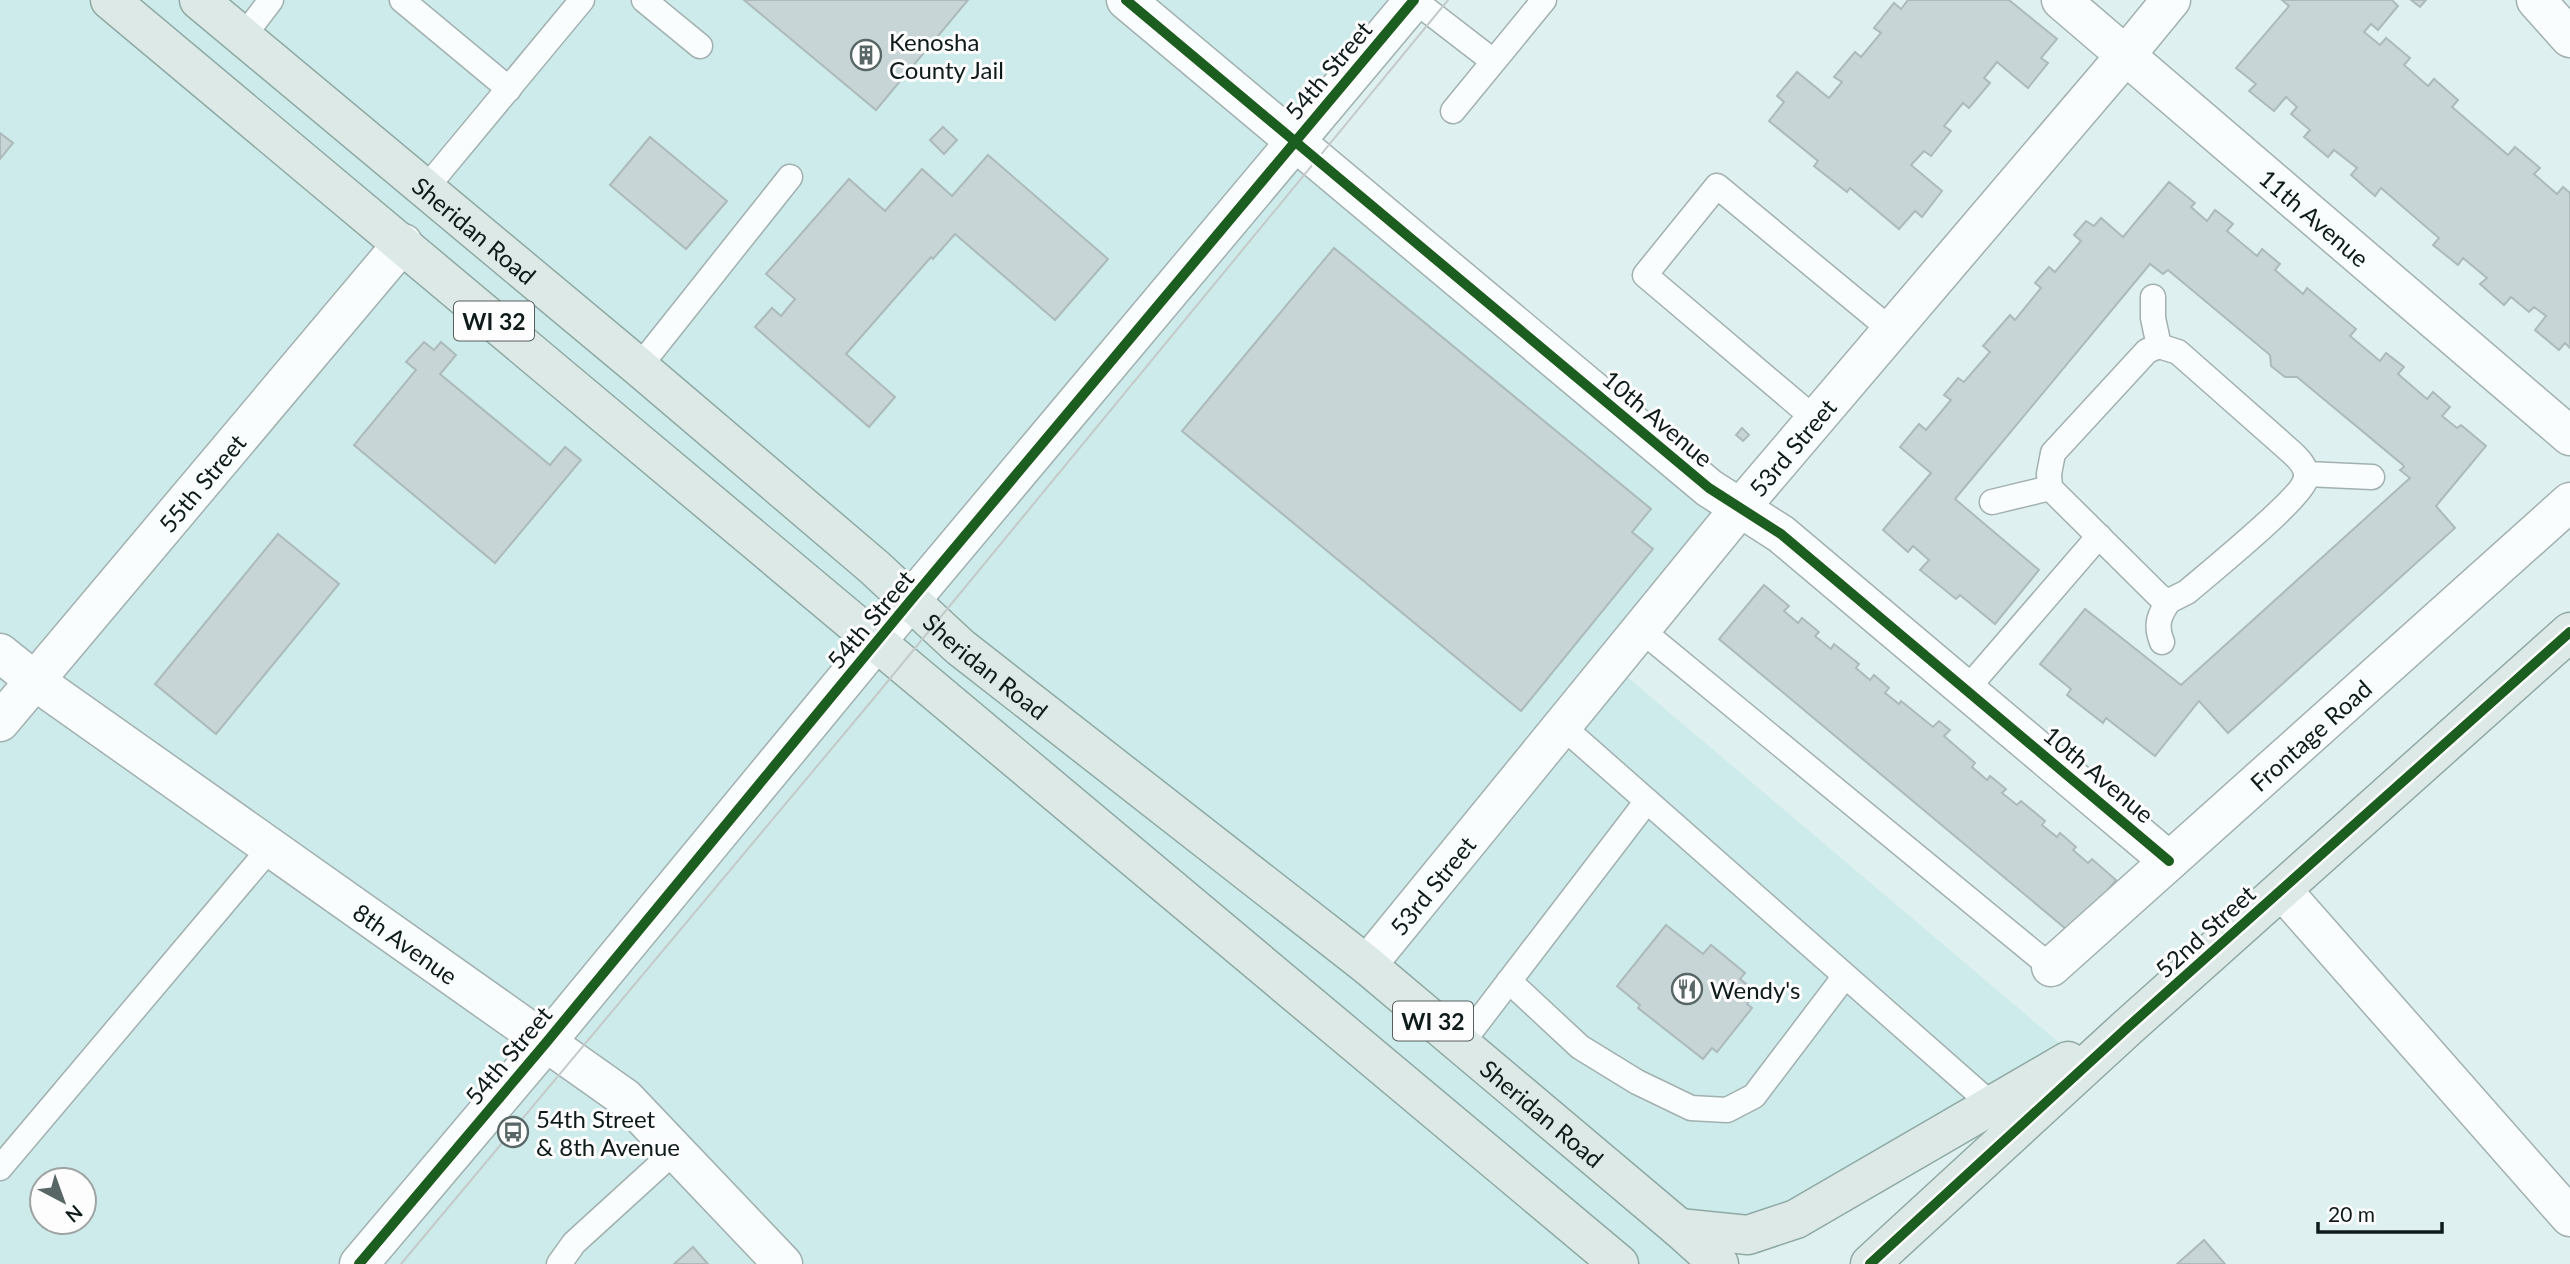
<svg xmlns="http://www.w3.org/2000/svg" width="2570" height="1264" font-family="Lato,sans-serif">
  <style>
    .built { fill: #ccebea; fill-rule: evenodd }
    .building { fill: #c8d5d6; stroke: #acbabb; stroke-width: 2 }
    .lines { fill: none; stroke-linecap: round; stroke-linejoin: round }
    .service-casing { stroke: #a2b0b0; stroke-width: 27 }
    .minor-casing { stroke: #a2b0b0; stroke-width: 41 }
    .tertiary-casing { stroke: #a2b0b0; stroke-width: 41 }
    .primary-casing { stroke: #8fa9a4; stroke-width: 41 }
    .service { stroke: #fafdfd; stroke-width: 24 }
    .minor { stroke: #fafdfd; stroke-width: 38 }
    .tertiary { stroke: #fafdfd; stroke-width: 38 }
    .primary { stroke: #dce9e6; stroke-width: 38 }
    .tram { stroke: #c4c9c9; stroke-width: 2 }
    .cycleway-casing { stroke: #fdfdfd; stroke-width: 15 }
    .cycleway { stroke: #1b5e20; stroke-width: 10 }
    .labels { text-anchor: middle; dominant-baseline: central; stroke-width: 6; stroke-linejoin: round; paint-order: stroke }
    .shield { fill: #fdfdfd; stroke: #565f5f; stroke-width: 2 }
    .shield-label { font-size: 23px; font-weight: bold; fill: #0f1b1b }
    .poi-label { font-size: 24px; fill: #0f1b1b; stroke: #fdfdfd; text-anchor: start }
    .street-label { font-size: 24px; fill: #0f1b1b; stroke: #fdfdfd }
  </style>
  <rect width="100%" height="100%" fill="#dff0f0"/>
  <path class="built" d="M0,0H1414L1296,142L1740,508L1612,664L2076,1057L1796,1219L1674,1237L1688,1264H0ZM42,1180H84V1222H42Z"/>
  <g class="building">
    <path d="M744,0H968L876,110Z"/>
    <path d="M1908,0H2009L2057,39L2041,58L2048,63L2028,88L1997,62L1984,78L1990,83L1969,108L1963,103L1944,126L1951,131L1931,156L1924,151L1911,165L1942,191L1922,217L1915,211L1899,229L1850,188L1847,192L1814,166L1818,161L1769,121L1784,102L1777,96L1797,72L1829,98L1842,82L1834,77L1855,52L1861,57L1881,33L1874,28L1894,3L1901,9Z"/>
    <path d="M2282,0H2392L2398,6L2378,30L2371,24L2364,32L2380,45L2386,38L2410,58L2404,65L2428,86L2434,79L2458,100L2452,107L2508,155L2515,147L2540,168L2534,174L2557,194L2563,187L2570,193V348L2565,343L2559,350L2535,330L2546,316L2534,307L2529,312L2511,297L2504,305L2480,284L2487,278L2463,258L2458,265L2433,245L2439,238L2381,188L2375,196L2351,175L2357,168L2334,150L2328,157L2304,137L2310,130L2291,114L2297,107L2286,97L2274,111L2249,91L2256,84L2236,68L2289,6Z"/>
    <path d="M2411,0H2426L2420,7Z"/>
    <path d="M943,127L957,140L944,154L930,140Z"/>
    <path d="M0,133L13,143L0,159Z"/>
    <path d="M650,137L727,201L686,249L610,185Z"/>
    <path d="M988,155L1108,259L1055,320L955,234L933,259L931,257L846,354L895,397L869,427L755,327L772,308L781,316L795,299L766,274L849,179L885,211L922,169L952,196Z"/>
    <path d="M2169,182L2195,203L2191,207L2207,221L2215,210L2233,224L2227,231L2257,256L2262,249L2280,264L2275,270L2303,294L2307,288L2356,329L2350,336L2380,361L2386,353L2404,367L2398,374L2427,399L2433,392L2450,407L2442,416L2457,428L2461,425L2486,446L2436,506L2455,528L2228,733L2199,701L2155,756L2106,718L2103,723L2067,695L2071,689L2040,664L2085,609L2181,685L2410,478L2400,470L2404,467L2403,465L2297,377H2285L2271,366L2270,355L2168,270L2163,274L2150,264L1955,499L2039,570L1995,624L1960,595L1956,599L1920,570L1929,560L1913,546L1908,552L1883,530L1931,473L1900,447L1919,424L1926,430L1951,400L1944,395L1958,378L1964,382L1990,352L1983,346L2010,315L2015,320L2041,288L2035,283L2049,267L2055,272L2081,241L2074,235L2086,221L2094,226L2101,218L2123,237Z"/>
    <path d="M1334,248L1651,509L1632,532L1653,549L1521,711L1182,431Z"/>
    <path d="M424,342L434,350L441,342L456,355L440,374L550,465L565,447L581,460L495,563L354,445L416,370L406,362Z"/>
    <path d="M1742,428L1749,435L1743,441L1736,435Z"/>
    <path d="M278,534L339,584L216,734L155,684Z"/>
    <path d="M1764,585L1789,606L1784,611L1798,623L1802,618L1819,632L1815,636L1831,649L1834,644L1859,664L1856,668L1870,680L1874,675L1889,688L1885,693L1899,704L1901,701L1933,727L1939,721L1950,730L1944,736L1975,763L1972,767L1987,780L1990,776L2006,789L2002,793L2017,805L2021,801L2045,821L2042,825L2057,837L2060,833L2076,847L2073,850L2088,863L2092,859L2116,880L2072,934L1719,639Z"/>
    <path d="M1666,925L1703,954L1711,945L1745,973L1740,979L1756,992L1747,1004L1752,1008L1717,1052L1712,1048L1703,1059L1638,1008L1640,1005L1617,986Z"/>
    <path d="M2204,1240L2225,1264H2177Z"/>
    <path d="M693,1247L708,1264H674Z"/>
  </g>
  <g class="lines">
    <g class="service-casing">
      <g id="service">
        <path d="M402,0L509,89"/>
        <path d="M644,0L700,46"/>
        <path d="M1414,0L1493,61"/>
        <path d="M243,37L271,0"/>
        <path d="M1453,111L1544,0"/>
        <path d="M426,188L582,0"/>
        <path d="M2153,297V318L2159,346"/>
        <path d="M2159,346L2178,352L2289,450C2297,457 2310,469 2305,481C2299,500 2208,574 2187,592L2169,601L2160,597L2050,488L2049,474L2053,453L2147,351Z"/>
        <path d="M639,367L790,177"/>
        <path d="M1815,419L1645,275L1717,186L1891,330"/>
        <path d="M2306,474L2372,477"/>
        <path d="M1992,502L2050,488"/>
        <path d="M1640,629L2051,967"/>
        <path d="M2162,642C2155,625 2159,615 2169,601"/>
        <path d="M1966,690L2099,536"/>
        <path d="M1562,726L1992,1105"/>
        <path d="M1509,981L1580,1047L1637,1082L1691,1108L1727,1110L1754,1096L1845,976"/>
        <path d="M1461,1044L1647,801"/>
        <path d="M0,1168L271,847"/>
        <path d="M559,1264L574,1243L675,1151"/>
      </g>
    </g>
    <g class="minor-casing">
      <g id="minor">
        <path d="M1126,0L1709,488L1781,534L2169,861"/>
        <path id="s1" d="M2061,0L2570,436"/>
        <path d="M2536,0L2570,38"/>
        <path d="M911,600L1414,0"/>
        <path id="s2" d="M0,653L35,681L625,1098L783,1264"/>
        <path id="s3" d="M0,722L403,243"/>
        <path d="M2282,890L2570,1217"/>
        <path id="s4" d="M1367,965L1740,508L2125,56L2171,0"/>
        <path id="s5" d="M2051,967L2570,502"/>
      </g>
    </g>
    <g class="tertiary-casing">
      <path id="tertiary" d="M359,1264L545,1044L911,600"/>
    </g>
    <g class="primary-casing">
      <g id="primary">
        <path d="M110,0C614,420 1114,845 1619,1264"/>
        <path id="s6" d="M199,0L639,367L874,567L960,647L1367,965L1679,1228L1719,1264"/>
        <path d="M1679,1228L1748,1235L1796,1219L2068,1061"/>
        <path d="M1870,1264L2128,1027L2570,632"/>
      </g>
    </g>
    <use href="#service" class="service"/>
    <use href="#minor" class="minor"/>
    <use href="#tertiary" class="tertiary"/>
    <use href="#primary" class="primary"/>
    <path class="tram" d="M401,1264L874,698L1448,0"/>
    <g class="cycleway-casing">
      <g id="cycleway">
        <path d="M1126,0L1709,488L1781,534L2169,861"/>
        <path d="M359,1264L545,1044L911,600L1414,0"/>
        <path d="M1870,1264L2128,1027L2570,632"/>
      </g>
    </g>
    <use href="#cycleway" class="cycleway"/>
  </g>
  <defs>
    <g id="building-ring" transform="scale(1.575)"><circle r="9.5" fill="#fdfdfd" stroke="#586666" stroke-width="1.5"/><path d="M-4-6H4V6H1V3H-1V6H-4ZM-2.5-4.3h1.7v1.8h-1.7ZM.8-4.3h1.7v1.8H.8ZM-2.5-1h1.7V.8h-1.7ZM.8-1h1.7V.8H.8Z" fill="#586666"/></g>
    <g id="restaurant-ring" transform="scale(1.575)"><circle r="9.5" fill="#fdfdfd" stroke="#586666" stroke-width="1.5"/><path d="M-5-6h1v4h1v-4h1v4h1v-4h1v5L-1.5 .5V6h-2V.5L-5-1ZM5-6V6H3V1.5H1.5Q1.5-4 5-6Z" fill="#586666"/></g>
    <g id="bus-ring" transform="scale(1.575)"><circle r="9.5" fill="#fdfdfd" stroke="#586666" stroke-width="1.5"/><path d="M-5-6H5V4H4V6H2V4H-2V6H-4V4H-5ZM-3.5-4V0h7V-4ZM-3.5 1.2v1.5H-2V1.2ZM2 1.2v1.5H3.5V1.2Z" fill="#586666"/></g>
  </defs>
  <g fill-rule="evenodd">
    <use href="#building-ring" x="866" y="55"/>
    <use href="#restaurant-ring" x="1687" y="989"/>
    <use href="#bus-ring" x="513" y="1132"/>
  </g>
  <g class="labels">
    <g class="shield">
      <rect x="454" y="301.5" width="80" height="39" rx="5"/>
      <rect x="1393" y="1001.5" width="80" height="39" rx="5"/>
    </g>
    <g class="shield-label">
      <text x="494" y="321">WI 32</text>
      <text x="1433" y="1021">WI 32</text>
    </g>
    <g class="poi-label">
      <text x="889" y="41">Kenosha<tspan x="889" dy="28">County Jail</tspan></text>
      <text x="1710" y="989">Wendy's</text>
      <text x="536" y="1118">54th Street<tspan x="536" dy="28">&amp; 8th Avenue</tspan></text>
    </g>
    <g class="street-label">
      <text transform="translate(1328 70) rotate(-50)">54th Street</text>
      <text stroke="none"><textPath href="#s1" startOffset="334">11th Avenue</textPath></text>
      <text stroke="none"><textPath href="#s6" startOffset="359">Sheridan Road</textPath></text>
      <text transform="translate(1658 418) rotate(40)">10th Avenue</text>
      <text stroke="none"><textPath href="#s4" startOffset="670">53rd Street</textPath></text>
      <text stroke="none"><textPath href="#s3" startOffset="313">55th Street</textPath></text>
      <text transform="translate(870 619) rotate(-50)">54th Street</text>
      <text stroke="none"><textPath href="#s6" startOffset="1031">Sheridan Road</textPath></text>
      <text stroke="none"><textPath href="#s5" startOffset="348">Frontage Road</textPath></text>
      <text transform="translate(2099 774) rotate(40)">10th Avenue</text>
      <text stroke="none"><textPath href="#s4" startOffset="103">53rd Street</textPath></text>
      <text transform="translate(2205 931) rotate(-42)">52nd Street</text>
      <text stroke="none"><textPath href="#s2" startOffset="499">8th Avenue</textPath></text>
      <text transform="translate(508 1055) rotate(-50)">54th Street</text>
      <text stroke="none"><textPath href="#s6" startOffset="1745">Sheridan Road</textPath></text>
    </g>
  </g>
  <g transform="translate(63 1201) rotate(139)"><circle r="33" fill="#fdfdfd" stroke="#9ea3a3" stroke-width="2"/>
  <path d="M0-5L12 26L0 18L-12 26Z" fill="#586666"/>
  <text y="-10" font-size="19" font-weight="bold" text-anchor="middle" fill="#0f1b1b">N</text>
  </g>
  <path d="M2318 1222v10h124v-10" fill="none" stroke="#0f1b1b" stroke-width="3.5"/>
  <text x="2328" y="1222" font-size="21" fill="#0f1b1b" stroke="#fdfdfd" stroke-width="5" paint-order="stroke">20 m</text>
</svg>
